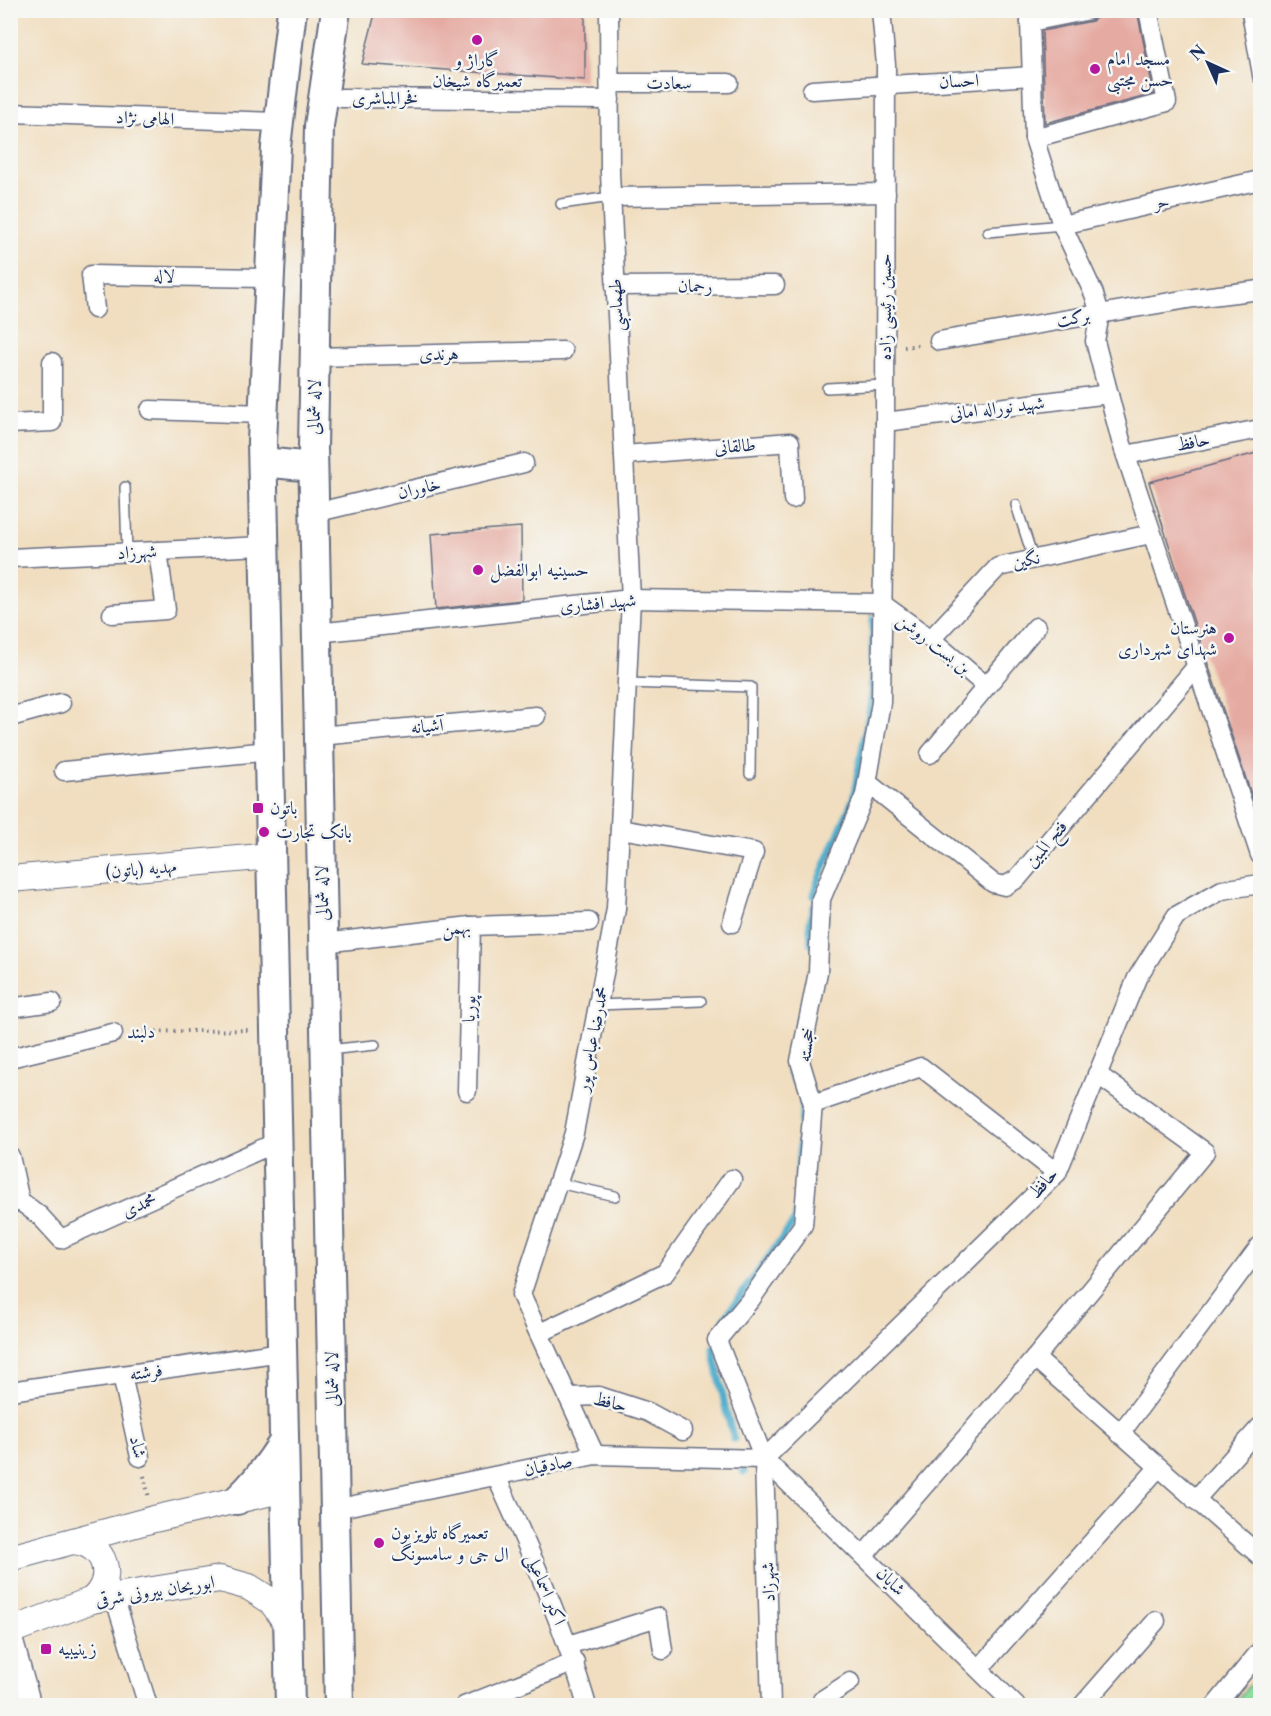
<svg xmlns="http://www.w3.org/2000/svg" width="1271" height="1716" font-family="'Libre Caslon Text',Amiri,serif">
  <style>
    .green { fill: #8edf9f; stroke: #54877e; stroke-width: 1.5 }
    .lines { fill: none; stroke-linecap: round; stroke-linejoin: round }
    .stream { stroke: #4dadcc; stroke-width: 7 }
    .building { fill: #e5aaa1 }
    .lane-casing { stroke: #666c80; stroke-width: 12 }
    .street-casing { stroke: #666c80; stroke-width: 21 }
    .secondary-casing { stroke: #666c80; stroke-width: 28 }
    .primary-casing { stroke: #666c80; stroke-width: 32 }
    .path { stroke: #666c80; stroke-width: 4; stroke-dasharray: 1.5 4.5; stroke-linecap: butt }
    .lane { stroke: #fff; stroke-width: 9 }
    .street { stroke: #fff; stroke-width: 18 }
    .secondary { stroke: #fff; stroke-width: 26 }
    .primary { stroke: #fff; stroke-width: 28 }
    .poi-dot { fill: #b5179e; stroke: #f6f6f2; stroke-width: 2 }
    .labels { text-anchor: middle; dominant-baseline: central; stroke-width: 5; stroke-linejoin: round; paint-order: stroke }
    .poi-label { font-size: 18px; fill: #1b2f5e; stroke: #f6f6f2; text-anchor: start }
    .street-label { font-size: 18px; fill: #1b2f5e; stroke: #f6f6f2 }
  </style>
  <rect width="100%" height="100%" fill="#f6f6f2"/>
  <filter id="ink" filterUnits="userSpaceOnUse"><feTurbulence type="fractalNoise" baseFrequency=".0167" numOctaves="2"/><feDisplacementMap in="SourceGraphic" scale="12" xChannelSelector="R" yChannelSelector="G"/><feConvolveMatrix kernelMatrix="1 2 1 2 8 2 1 2 1" color-interpolation-filters="sRGB"/></filter>
  <filter id="wash" filterUnits="userSpaceOnUse"><feTurbulence type="fractalNoise" baseFrequency=".008" numOctaves="4" result="noise"/><feDisplacementMap in="SourceGraphic" scale="24" xChannelSelector="R" yChannelSelector="G"/><feGaussianBlur stdDeviation="1.35" result="paint"/><feColorMatrix in="noise" values="0 0 0 0 0 0 0 0 0 0 0 0 0 0 0 0 0 1.4 0 .05"/><feComposite in="paint" operator="in"/></filter>
  <g filter="url(#wash)">
    <rect width="100%" height="100%" fill="#f1dec0"/>
    <path class="green" d="M1260,1673V1705H1232Z"/>
    <g class="lines">
      <g class="stream">
        <path d="M814,896L816,886L853,799L871,703L873,619"/>
        <path d="M811,944L810,923L813,907"/>
        <path d="M798,1174L803,1096L789,1071L800,1016"/>
        <path d="M725,1317L796,1219V1213"/>
        <path d="M713,1348L726,1411L734,1439"/>
        <path d="M743,1471L744,1472"/>
      </g>
    </g>
    <g id="blocks">
      <g class="building">
        <path d="M376,10H585V80L362,64Z"/>
        <path d="M1128,10H1137L1154,94L1045,123L1042,31L1092,21L1099,16Z"/>
        <path d="M1260,452V821L1184,592L1149,482Z"/>
        <path d="M521,527L522,600L436,609L431,534Z"/>
      </g>
    </g>
  </g>
  <g filter="url(#ink)">
    <use href="#blocks" fill-opacity="0" stroke="#666c80" stroke-width="1.5"/>
    <g class="lines">
      <g class="lane-casing">
        <g id="lane">
          <path d="M1246,10L1258,78"/>
          <path d="M561,204L611,197"/>
          <path d="M988,232L1062,225"/>
          <path d="M827,388L885,385"/>
          <path d="M125,487L127,552"/>
          <path d="M1016,505L1033,558"/>
          <path d="M627,683L751,687L750,774"/>
          <path d="M598,1005L701,1001"/>
          <path d="M328,1050L375,1045"/>
          <path d="M558,1183L615,1196"/>
        </g>
      </g>
      <g class="street-casing">
        <g id="street">
          <path d="M1033,10L1030,22L1034,138L1062,225L1094,294L1100,314L1095,341L1121,441L1260,855"/>
          <path d="M1030,22L1090,10"/>
          <path d="M610,83H729"/>
          <path d="M812,90L1032,76"/>
          <path d="M341,98L610,100"/>
          <path d="M10,113L279,122"/>
          <path d="M1034,138L1167,102L1148,10"/>
          <path d="M611,197L886,193"/>
          <path d="M1062,225L1260,180"/>
          <path d="M615,286L775,285"/>
          <path d="M95,309L91,275L270,278"/>
          <path d="M939,341L1194,298L1260,290"/>
          <path d="M315,357L563,351"/>
          <path d="M150,410L263,414"/>
          <path d="M885,422L1109,394"/>
          <path d="M10,424L52,422V362"/>
          <path d="M624,455L790,442L793,499"/>
          <path d="M1126,455L1260,429"/>
          <path d="M314,513L524,463"/>
          <path d="M10,558L264,546"/>
          <path d="M881,603L931,639L986,686"/>
          <path d="M112,614L166,610L158,551"/>
          <path d="M317,633L631,599L881,603"/>
          <path d="M931,639L998,567L1151,534"/>
          <path d="M10,717L61,703"/>
          <path d="M319,736L536,716"/>
          <path d="M930,754L1036,627"/>
          <path d="M64,771L269,751"/>
          <path d="M868,783L993,883L1005,886L1017,879L1196,667"/>
          <path d="M620,829L754,852L732,923"/>
          <path d="M323,943L471,926L589,922"/>
          <path d="M10,1008L52,1002"/>
          <path d="M10,1058L113,1033"/>
          <path d="M467,1091L471,926"/>
          <path d="M813,1104L921,1067L1057,1173"/>
          <path d="M10,1156L20,1201"/>
          <path d="M10,1204L20,1201L40,1216L61,1239L277,1142"/>
          <path d="M540,1333L665,1273L732,1179"/>
          <path d="M1035,1358L1260,1556"/>
          <path d="M122,1375L140,1457"/>
          <path d="M10,1391L282,1352"/>
          <path d="M568,1397L599,1396L648,1412L683,1431"/>
          <path d="M1120,1434L1260,1246"/>
          <path d="M595,1455L521,1295L574,1133L616,909L631,599L610,173L609,10"/>
          <path d="M764,1459L1057,1173L1137,978L1176,916L1222,890L1260,884"/>
          <path d="M764,1459L1016,1706"/>
          <path d="M496,1476C530,1551 564,1626 587,1706"/>
          <path d="M1195,1500L1260,1427"/>
          <path d="M335,1509L595,1455L764,1459"/>
          <path d="M864,1555L1035,1358L1205,1152L1097,1074"/>
          <path d="M114,1596L148,1706"/>
          <path d="M11,1631L32,1706"/>
          <path d="M568,1645L658,1617L663,1650"/>
          <path d="M979,1669L1158,1468"/>
          <path d="M464,1706L575,1662"/>
          <path d="M771,1706L764,1459L717,1340L751,1299L803,1225L813,1104L800,1061L818,972L821,899L865,795L881,702L885,422L886,65L881,10"/>
          <path d="M826,1706L822,1700L850,1682"/>
          <path d="M1082,1706L1156,1621"/>
          <path d="M1215,1706L1260,1651"/>
        </g>
      </g>
      <g class="secondary-casing">
        <g id="secondary">
          <path d="M10,879L271,856"/>
          <path d="M74,1541C106,1545 116,1578 92,1600"/>
          <path d="M10,1558L154,1519L285,1489"/>
          <path d="M10,1631L92,1600L220,1579L249,1587L271,1601L288,1625"/>
        </g>
      </g>
      <g class="primary-casing">
        <g id="primary">
          <path d="M336,10L319,126L313,448L339,1706"/>
          <path d="M263,462L313,467"/>
          <path d="M237,1500C256,1482 270,1464 284,1441"/>
          <path d="M290,1706L262,442L276,147L292,10"/>
        </g>
      </g>
      <g class="path">
        <path d="M904,347L920,345"/>
        <path d="M132,1032L250,1030"/>
        <path d="M144,1476L149,1498"/>
      </g>
      <use href="#lane" class="lane"/>
      <use href="#street" class="street"/>
      <use href="#secondary" class="secondary"/>
      <use href="#primary" class="primary"/>
    </g>
  </g>
  <g class="poi-dot">
    <circle cx="477" cy="40" r="6"/>
    <circle cx="1095" cy="69" r="6"/>
    <circle cx="478" cy="570" r="6"/>
    <circle cx="1229" cy="638" r="6"/>
    <rect x="252" y="802" width="12" height="12" rx="3"/>
    <circle cx="264" cy="832" r="6"/>
    <circle cx="379" cy="1543" r="6"/>
    <rect x="40" y="1643" width="12" height="12" rx="3"/>
  </g>
  <g class="labels">
    <g class="poi-label">
      <text x="1107" y="59">مسجد امام<tspan x="1107" dy="21">حسن مجتبی</tspan></text>
      <text x="477" y="60" text-anchor="middle">گاراژ و<tspan x="477" dy="21">تعمیرگاه شیخان</tspan></text>
      <text x="490" y="570">حسینیه ابوالفضل</text>
      <text x="1217" y="628" text-anchor="end">هنرستان<tspan x="1217" dy="21">شهدای شهرداری</tspan></text>
      <text x="270" y="808">باتون</text>
      <text x="276" y="832">بانک تجارت</text>
      <text x="391" y="1533">تعمیرگاه تلویزیون<tspan x="391" dy="21">ال جی و سامسونگ</tspan></text>
      <text x="58" y="1649">زینیبیه</text>
    </g>
    <g class="street-label">
      <text transform="translate(959 81) rotate(-3)">احسان</text>
      <text x="669" y="83">سعادت</text>
      <text x="385" y="98">فخرالمباشری</text>
      <text transform="translate(145 118) rotate(2)">الهامی نژاد</text>
      <text transform="translate(1161 202) rotate(-13)">حر</text>
      <text transform="translate(164 276) rotate(1)">لاله</text>
      <text x="695" y="286">رحمان</text>
      <text transform="translate(616 305) rotate(-93)">طهماسبی</text>
      <text transform="translate(885 307) rotate(-90)">حسین رئیسی زاده</text>
      <text transform="translate(1073 318) rotate(-10)">برکت</text>
      <text transform="translate(439 354) rotate(-1)">هرندی</text>
      <text transform="translate(314 407) rotate(-89)">لاله شمالی</text>
      <text transform="translate(997 408) rotate(-7)">شهید نوراله امانی</text>
      <text transform="translate(1193 442) rotate(-11)">حافظ</text>
      <text transform="translate(735 446) rotate(-4)">طالقانی</text>
      <text transform="translate(419 488) rotate(-13)">خاوران</text>
      <text transform="translate(137 552) rotate(-3)">شهرزاد</text>
      <text transform="translate(1026 560) rotate(-12)">نگین</text>
      <text transform="translate(598 603) rotate(-5)">شهید افشاری</text>
      <text transform="translate(934 644) rotate(38)">بن بست روشن</text>
      <text transform="translate(427 726) rotate(-5)">آشیانه</text>
      <text transform="translate(1046 844) rotate(-50)">فتح المبین</text>
      <text transform="translate(141 869) rotate(-5)">مهدیه (باتون)</text>
      <text transform="translate(322 893) rotate(-91)">لاله شمالی</text>
      <text transform="translate(456 928) rotate(-6)">بهمن</text>
      <text transform="translate(469 1009) rotate(-88)">پوریا</text>
      <text transform="translate(141 1032) rotate(-2)">دلبند</text>
      <text transform="translate(592 1039) rotate(-79)">محمدرضا عباس پور</text>
      <text transform="translate(806 1045) rotate(-83)">خجسته</text>
      <text transform="translate(1043 1183) rotate(-49)">حافظ</text>
      <text transform="translate(139 1205) rotate(-24)">محمدی</text>
      <text transform="translate(146 1372) rotate(-8)">فرشته</text>
      <text transform="translate(332 1379) rotate(-91)">لاله شمالی</text>
      <text transform="translate(610 1402) rotate(13)">حافظ</text>
      <text transform="translate(138 1447) rotate(77)">شاد</text>
      <text transform="translate(548 1465) rotate(-12)">صادقیان</text>
      <text transform="translate(891 1581) rotate(44)">شایان</text>
      <text transform="translate(768 1582) rotate(-92)">شهرزاد</text>
      <text transform="translate(546 1589) rotate(67)">اکبر اسماعیلی</text>
      <text transform="translate(155 1591) rotate(-9)">ابوریحان بیرونی شرقی</text>
    </g>
  </g>
  <rect width="1271" height="1716" fill="none" stroke="#f6f6f2" stroke-width="36"/>
  <g transform="translate(1208 63) rotate(315)" stroke="#f6f6f2" stroke-width="4.5" paint-order="stroke">
  <path d="M0-4.5L10 22L0 15L-10 22Z" fill="#1b2f5e"/>
  <text y="-9" font-size="16" font-weight="bold" text-anchor="middle" fill="#1b2f5e">N</text>
  </g>
</svg>
